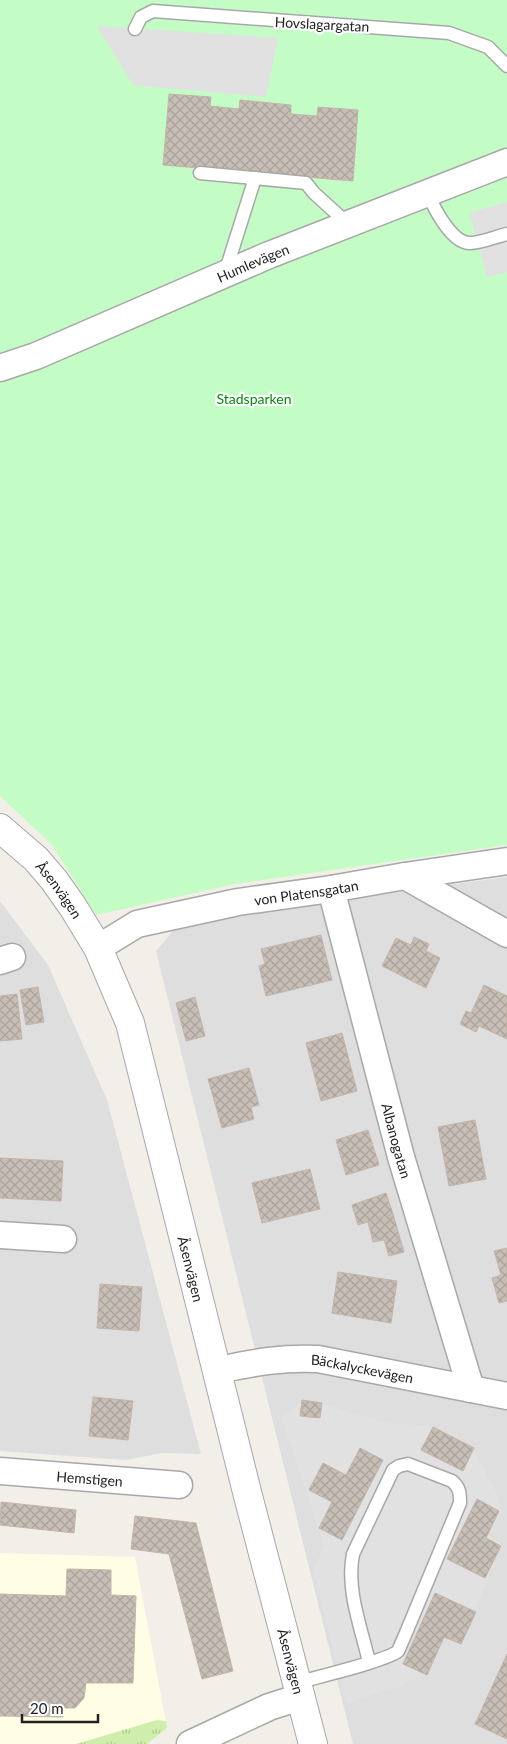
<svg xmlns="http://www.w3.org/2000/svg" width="507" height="1744" font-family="Lato,sans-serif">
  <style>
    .residential { fill: #dfdede }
    .education { fill: #fffee4 }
    .grass { fill: url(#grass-tufts) }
    .park { fill: #c4fcc6 }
    .parking { fill: #e1e1e1 }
    .building { fill: url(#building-cross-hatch); stroke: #c5b4a9 }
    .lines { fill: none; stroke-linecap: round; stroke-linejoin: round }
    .service-casing { stroke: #a8a8a8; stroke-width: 15 }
    .minor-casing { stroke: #a8a8a8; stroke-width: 29 }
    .tertiary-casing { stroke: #a8a8a8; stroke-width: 30 }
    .service { stroke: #fff; stroke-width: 12 }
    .minor { stroke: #fff; stroke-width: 26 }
    .tertiary { stroke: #fff; stroke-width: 28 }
    .labels { text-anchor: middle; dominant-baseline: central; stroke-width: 4.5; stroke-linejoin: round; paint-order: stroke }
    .street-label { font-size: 14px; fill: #212121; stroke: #fff }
    .park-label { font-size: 14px; fill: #06890b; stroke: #fff }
  </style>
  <defs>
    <pattern id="grass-tufts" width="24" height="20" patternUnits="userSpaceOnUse" patternTransform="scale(1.25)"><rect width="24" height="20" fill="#cfeeac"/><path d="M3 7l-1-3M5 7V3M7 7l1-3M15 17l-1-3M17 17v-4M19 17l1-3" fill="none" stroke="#b1cc94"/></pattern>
    <pattern id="building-cross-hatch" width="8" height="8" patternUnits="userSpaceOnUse" patternTransform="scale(1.25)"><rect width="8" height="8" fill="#c7beb6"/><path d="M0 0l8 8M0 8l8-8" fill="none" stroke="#aba39c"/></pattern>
  </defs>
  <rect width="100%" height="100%" fill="#f2eee8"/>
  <g class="residential">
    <path d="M507,877V1744H353L156,951L181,921Z"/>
    <path d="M0,901L48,965L107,1100L201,1454L162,1453L126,1460L0,1451Z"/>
  </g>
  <path class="education" d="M0,1553L135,1557L167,1728L147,1744H0Z"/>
  <path class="grass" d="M157,1720L166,1721L167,1728L147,1744H76Z"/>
  <path class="park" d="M0,0H507V845L235,884L96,915L52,845L0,796Z"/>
  <g class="parking">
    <path d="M97,26L278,38L266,97L133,85Z"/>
    <path d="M507,202V272L487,277L469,213Z"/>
    <path d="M302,1401L323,1404L386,1423L433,1426L474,1449L496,1492L502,1511L488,1537L503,1545L488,1578L475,1611L459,1644L444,1638L425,1675L410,1681L402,1686L346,1703L314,1570L324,1545L281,1417Z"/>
  </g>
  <g class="building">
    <path d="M169,94L211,97L210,106L239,109L240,100L291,105V114L317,116L318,107L358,110L353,181L163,165Z"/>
    <path d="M321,935L332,980L266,996L259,966L265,964L261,949Z"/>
    <path d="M414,937L429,944L426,951L440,958L426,988L382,966L396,938L411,945Z"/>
    <path d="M484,985L507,996V1039L479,1026L476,1032L460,1024L466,1011L471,1013Z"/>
    <path d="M38,987L44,1022L26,1025L20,990Z"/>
    <path d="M17,994L22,1039L0,1041V996Z"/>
    <path d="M195,997L205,1036L186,1041L176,1003Z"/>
    <path d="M342,1033L357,1091L321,1101L306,1043Z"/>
    <path d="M249,1068L259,1105L251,1107L254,1119L222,1128L208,1079Z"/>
    <path d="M475,1120L486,1179L449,1186L438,1127Z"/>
    <path d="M368,1130L379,1165L346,1175L336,1140Z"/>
    <path d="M0,1158L63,1161L61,1201L0,1198Z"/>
    <path d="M310,1169L320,1209L262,1223L252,1183Z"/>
    <path d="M386,1193L393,1214L358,1225L352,1205Z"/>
    <path d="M393,1214L404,1252L389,1256L384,1240L373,1242L368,1222Z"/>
    <path d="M507,1248V1301L499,1303L492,1278L501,1275L494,1251Z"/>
    <path d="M338,1272L397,1281L391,1323L332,1313Z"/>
    <path d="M100,1284L142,1287L139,1331L97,1328Z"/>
    <path d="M93,1397L133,1401L128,1440L89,1436Z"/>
    <path d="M302,1400L322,1403L320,1418L300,1416Z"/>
    <path d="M433,1427L474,1448L463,1471L421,1450Z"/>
    <path d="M360,1448L383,1460L342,1540L319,1528L332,1502L309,1490L323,1463L346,1475Z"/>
    <path d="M477,1499L499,1511L486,1538L501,1546L485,1578L447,1559Z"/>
    <path d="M1,1502L76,1510L74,1533L0,1525Z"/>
    <path d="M135,1516L196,1523L233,1671L202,1679L169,1554L131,1549Z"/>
    <path d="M67,1569L111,1570V1595L136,1596L133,1683H86L84,1698L75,1708H62L63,1717L0,1716V1594L66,1596Z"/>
    <path d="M435,1593L476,1612L461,1644L444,1637L427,1675L403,1664Z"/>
    <path d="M507,1654V1739L475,1724Z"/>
  </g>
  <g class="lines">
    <g class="service-casing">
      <g id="service">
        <path d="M135,29L141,17L153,11L449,33L488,47L507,66"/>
        <path d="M200,173L306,183L314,193L347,223"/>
        <path d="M428,194C434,208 451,242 469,243C479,244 497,236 507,234"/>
        <path d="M225,273L255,178"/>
        <path d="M297,1683C313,1678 389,1660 398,1651C400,1648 401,1643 403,1640L460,1503C460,1493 460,1488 452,1481L408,1464L399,1466L393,1470L353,1554C346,1590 361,1627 369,1662"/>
      </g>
    </g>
    <g class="minor-casing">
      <g id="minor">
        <path id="s1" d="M0,368L36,356L269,255L507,162"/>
        <path d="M405,876L507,861"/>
        <path id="s2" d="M331,889L401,1157L471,1389"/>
        <path id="s3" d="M98,948L137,924L238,902L331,889L405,876L507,934"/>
        <path d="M0,961L12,957"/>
        <path d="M0,1235L63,1239"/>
        <path id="s4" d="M218,1370C253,1363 281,1357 318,1359L507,1396"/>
        <path id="s5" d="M0,1471L179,1485"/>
        <path d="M190,1744L269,1707L300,1697"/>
      </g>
    </g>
    <g class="tertiary-casing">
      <g id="tertiary">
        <path id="s6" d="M0,828L36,859L54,880L73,907L98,948L130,1023L248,1496L313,1744"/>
      </g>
    </g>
    <use href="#service" class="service"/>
    <use href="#minor" class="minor"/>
    <use href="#tertiary" class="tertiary"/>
  </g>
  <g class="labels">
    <g class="street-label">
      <text transform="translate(322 24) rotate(3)">Hovslagargatan</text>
      <text stroke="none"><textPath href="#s1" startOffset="274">Humlevägen</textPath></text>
      <text stroke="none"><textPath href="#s6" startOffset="86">Åsenvägen</textPath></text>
      <text stroke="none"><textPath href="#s3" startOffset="218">von Platensgatan</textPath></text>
      <text stroke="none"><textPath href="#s2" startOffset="260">Albanogatan</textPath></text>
      <text stroke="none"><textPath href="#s6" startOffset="491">Åsenvägen</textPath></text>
      <text stroke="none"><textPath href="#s4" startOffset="146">Bäckalyckevägen</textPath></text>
      <text stroke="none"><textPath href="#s5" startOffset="90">Hemstigen</textPath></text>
      <text stroke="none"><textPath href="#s6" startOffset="896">Åsenvägen</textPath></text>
    </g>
    <g class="park-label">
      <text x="254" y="398">Stadsparken</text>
    </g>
  </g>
  <path d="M22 1714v8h76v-8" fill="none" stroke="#212121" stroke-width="2.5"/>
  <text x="30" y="1714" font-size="15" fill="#212121" stroke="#ffffff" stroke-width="4" paint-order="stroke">20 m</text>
</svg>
